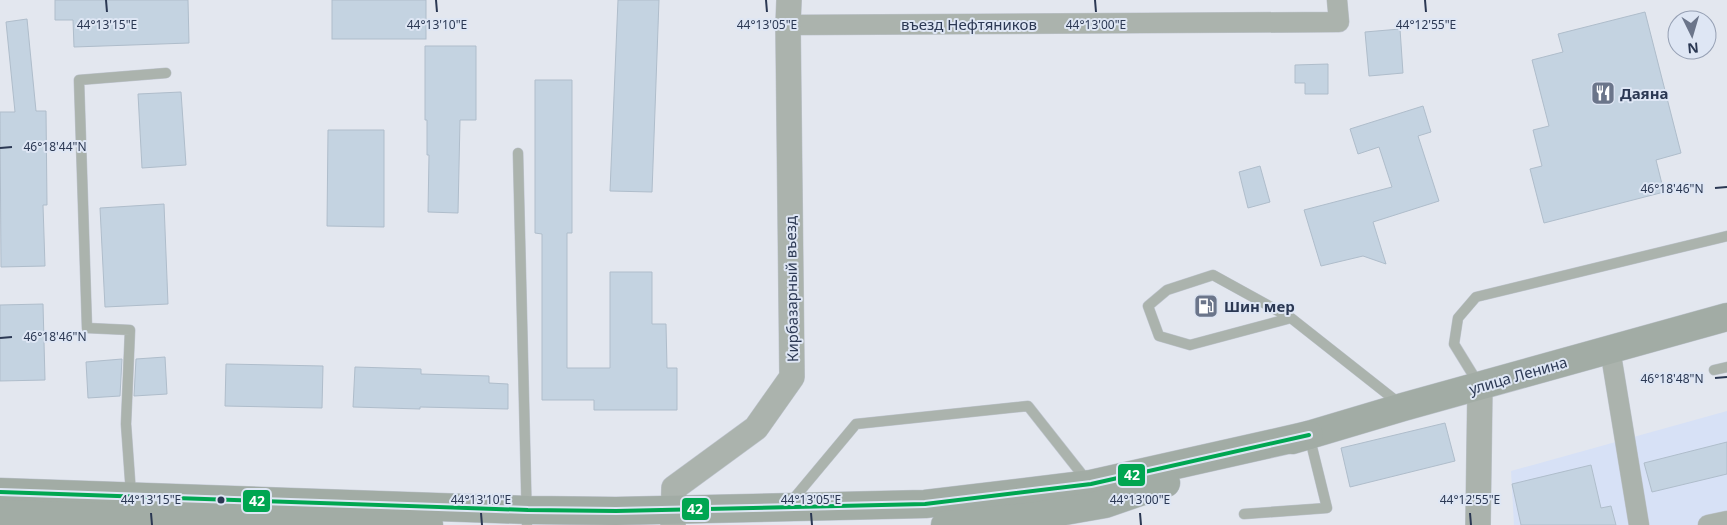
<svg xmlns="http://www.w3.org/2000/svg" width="1727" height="525" font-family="'Noto Sans',sans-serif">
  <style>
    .built { fill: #d7e1f6 }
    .building { fill: #c4d3e1; stroke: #afbdcb }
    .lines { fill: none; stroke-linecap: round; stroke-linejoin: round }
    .service-casing { stroke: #bfc5cf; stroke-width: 11 }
    .minor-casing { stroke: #bfc5cf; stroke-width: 21 }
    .tertiary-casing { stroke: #bfc5cf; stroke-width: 26 }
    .primary-casing { stroke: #bfc5cf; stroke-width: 29 }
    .service { stroke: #abb3ad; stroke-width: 10 }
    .minor { stroke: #abb3ad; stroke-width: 20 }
    .tertiary { stroke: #abb3ad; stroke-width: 25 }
    .primary { stroke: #a2aca5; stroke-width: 28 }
    .bus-1-casing { stroke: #dee6f4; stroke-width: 8 }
    .bus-1 { stroke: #00a651; stroke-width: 4 }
    .ticks { fill: none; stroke: #2b3853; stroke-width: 2 }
    .bus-dot { fill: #2b3853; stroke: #dee6f4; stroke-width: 2 }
    .labels { text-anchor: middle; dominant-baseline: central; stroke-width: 4; stroke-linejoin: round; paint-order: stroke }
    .street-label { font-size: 15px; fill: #2b3853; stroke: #dee6f4 }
    .poi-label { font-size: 15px; font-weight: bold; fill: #2b3853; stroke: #dee6f4; text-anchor: start }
    .ticks-label { font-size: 12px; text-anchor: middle; fill: #2b3853; stroke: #dee6f4; stroke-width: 4; stroke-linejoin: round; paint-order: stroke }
    .line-badge { stroke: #dee6f4; stroke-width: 2 }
    .badge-label { font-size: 14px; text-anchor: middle; font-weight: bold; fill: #fff }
  </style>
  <rect width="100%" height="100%" fill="#e3e7ef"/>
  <path class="built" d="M1727,411V525H1514L1511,471Z"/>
  <g class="building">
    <path d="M55,0H188L189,43L74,47L73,20H55Z"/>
    <rect x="332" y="0" width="94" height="39"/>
    <path d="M618,0H659L652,192L610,191Z"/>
    <path d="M1645,12L1681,153L1656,160L1664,192L1544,223L1530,169L1542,166L1533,130L1549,126L1532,60L1563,52L1558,34Z"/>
    <path d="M27,19L36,111H46L47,205H43L45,266L1,267L0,112H15L6,22Z"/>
    <path d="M1400,29L1403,73L1369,76L1365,32Z"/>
    <path d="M425,46H476V120H460L458,213L428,212L429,155H427V120H425Z"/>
    <path d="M1328,64V94H1305V83H1295V65Z"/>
    <path d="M535,80H572V233H567V368H610V272H652V324H666L667,368H677V410H594V400H542V234L535,233Z"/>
    <path d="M181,92L186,165L142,168L138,94Z"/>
    <path d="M1423,106L1431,132L1418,136L1439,201L1373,222L1386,264L1363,256L1321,266L1304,210L1392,187L1379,147L1358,154L1350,129Z"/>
    <path d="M328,130H384V227L327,226Z"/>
    <path d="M1260,166L1270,202L1248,208L1239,172Z"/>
    <path d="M164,204L168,304L105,307L100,208Z"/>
    <path d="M43,304L45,380L0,381V305Z"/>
    <path d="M165,357L167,394L134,396L136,359Z"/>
    <path d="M122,359L120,396L88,398L86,362Z"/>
    <path d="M226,364L323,366L322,408L225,406Z"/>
    <path d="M355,367L421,369V374L489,376V383L508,384V409L420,407V409L353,407Z"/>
    <path d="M1445,423L1455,461L1350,487L1341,448Z"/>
    <path d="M1727,442V474L1652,492L1644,463Z"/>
    <path d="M1591,465L1601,508L1611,506L1616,525H1521L1512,484Z"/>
  </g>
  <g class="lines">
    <g class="service-casing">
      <g id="service">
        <path d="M518,153L527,525"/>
        <path d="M1291,318L1190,345L1159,336L1148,306L1167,290L1213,275L1291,318L1400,404"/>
        <path d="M1714,370L1727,367"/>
        <path d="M1478,383L1454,344L1458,318L1476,297L1727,236"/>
        <path d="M131,494L126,424L130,330L87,328L79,80L166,73"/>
        <path d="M790,503L856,424L1028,406L1088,482"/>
        <path d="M1244,514L1327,508L1309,435"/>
      </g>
    </g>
    <g class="minor-casing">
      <g id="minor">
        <path d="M788,25L1339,22L1337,0"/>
        <path d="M1610,349L1639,525"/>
        <path d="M1708,525L1727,521"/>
      </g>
    </g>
    <g class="tertiary-casing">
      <g id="tertiary">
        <path d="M673,525L674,488L756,428L792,377L788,25L789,0"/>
        <path d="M1478,525L1480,386"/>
      </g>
    </g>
    <g class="primary-casing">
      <g id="primary">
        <path d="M1292,440L1403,407L1727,317"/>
        <path d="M0,492L528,510L616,511L925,504L1091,484L1309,435"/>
        <path d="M0,514L429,525"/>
        <path d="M945,525L1036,516L1105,504L1166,483"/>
      </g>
    </g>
    <use href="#service" class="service"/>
    <use href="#minor" class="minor"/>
    <use href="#tertiary" class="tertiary"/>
    <use href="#primary" class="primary"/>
    <g class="bus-1-casing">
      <path id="bus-1" d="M0,492L528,510L616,511L925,504L1091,484L1309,435"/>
    </g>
    <use href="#bus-1" class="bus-1"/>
  </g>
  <path class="ticks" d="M106,0L107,12M436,0L437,12M766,0L767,12M1095,0L1096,12M1425,0L1426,12M0,148L12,147M1715,188L1727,187M0,338L12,337M1715,378L1727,377M151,513L152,525M481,513L482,525M811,513L812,525M1140,513L1141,525M1470,513L1471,525"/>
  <defs>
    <g id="restaurant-square" transform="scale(1.25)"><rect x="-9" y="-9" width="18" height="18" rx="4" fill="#6b758a" stroke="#dee6f4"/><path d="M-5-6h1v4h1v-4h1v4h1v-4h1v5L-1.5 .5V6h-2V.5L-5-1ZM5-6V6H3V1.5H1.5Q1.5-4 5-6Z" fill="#fff"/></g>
    <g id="fuel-square" transform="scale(1.25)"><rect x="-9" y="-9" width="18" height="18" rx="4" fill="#6b758a" stroke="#dee6f4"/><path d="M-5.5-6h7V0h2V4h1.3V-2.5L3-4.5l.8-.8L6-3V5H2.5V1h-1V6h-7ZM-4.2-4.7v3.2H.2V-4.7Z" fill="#fff"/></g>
  </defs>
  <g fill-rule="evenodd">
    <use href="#restaurant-square" x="1603" y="93"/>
    <use href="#fuel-square" x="1206" y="306"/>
  </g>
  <circle class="bus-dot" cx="221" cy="500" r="4.5"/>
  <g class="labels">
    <g class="street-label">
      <text x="969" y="24">въезд Нефтяников</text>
      <text transform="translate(791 289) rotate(-91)">Кирбазарный въезд</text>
      <text transform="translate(1518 375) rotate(-16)">улица Ленина</text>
    </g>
    <g class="poi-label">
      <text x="1620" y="93">Даяна</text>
      <text x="1224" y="306">Шин мер</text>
    </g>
  </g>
  <g class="ticks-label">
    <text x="107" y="29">44°13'15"E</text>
    <text x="437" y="29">44°13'10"E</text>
    <text x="767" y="29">44°13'05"E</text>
    <text x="1096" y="29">44°13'00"E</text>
    <text x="1426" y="29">44°12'55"E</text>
    <text x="55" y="151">46°18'44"N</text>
    <text x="1672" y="193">46°18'46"N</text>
    <text x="55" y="341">46°18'46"N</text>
    <text x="1672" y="383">46°18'48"N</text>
    <text x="151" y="504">44°13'15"E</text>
    <text x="481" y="504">44°13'10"E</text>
    <text x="811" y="504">44°13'05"E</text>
    <text x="1140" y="504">44°13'00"E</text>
    <text x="1470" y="504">44°12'55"E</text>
  </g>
  <g class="line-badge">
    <rect x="1117" y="463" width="29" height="24" rx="5" fill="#00a651"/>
    <rect x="242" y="489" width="29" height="24" rx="5" fill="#00a651"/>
    <rect x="681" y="497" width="29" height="24" rx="5" fill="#00a651"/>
  </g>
  <g class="badge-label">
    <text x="1132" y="480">42</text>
    <text x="257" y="506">42</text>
    <text x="695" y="514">42</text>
  </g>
  <g transform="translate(1692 35) rotate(175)"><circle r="24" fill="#dee6f4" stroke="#96a0b4"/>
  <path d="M0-4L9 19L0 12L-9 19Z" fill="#6b758a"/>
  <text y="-8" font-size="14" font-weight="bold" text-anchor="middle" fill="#2b3853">N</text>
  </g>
</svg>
